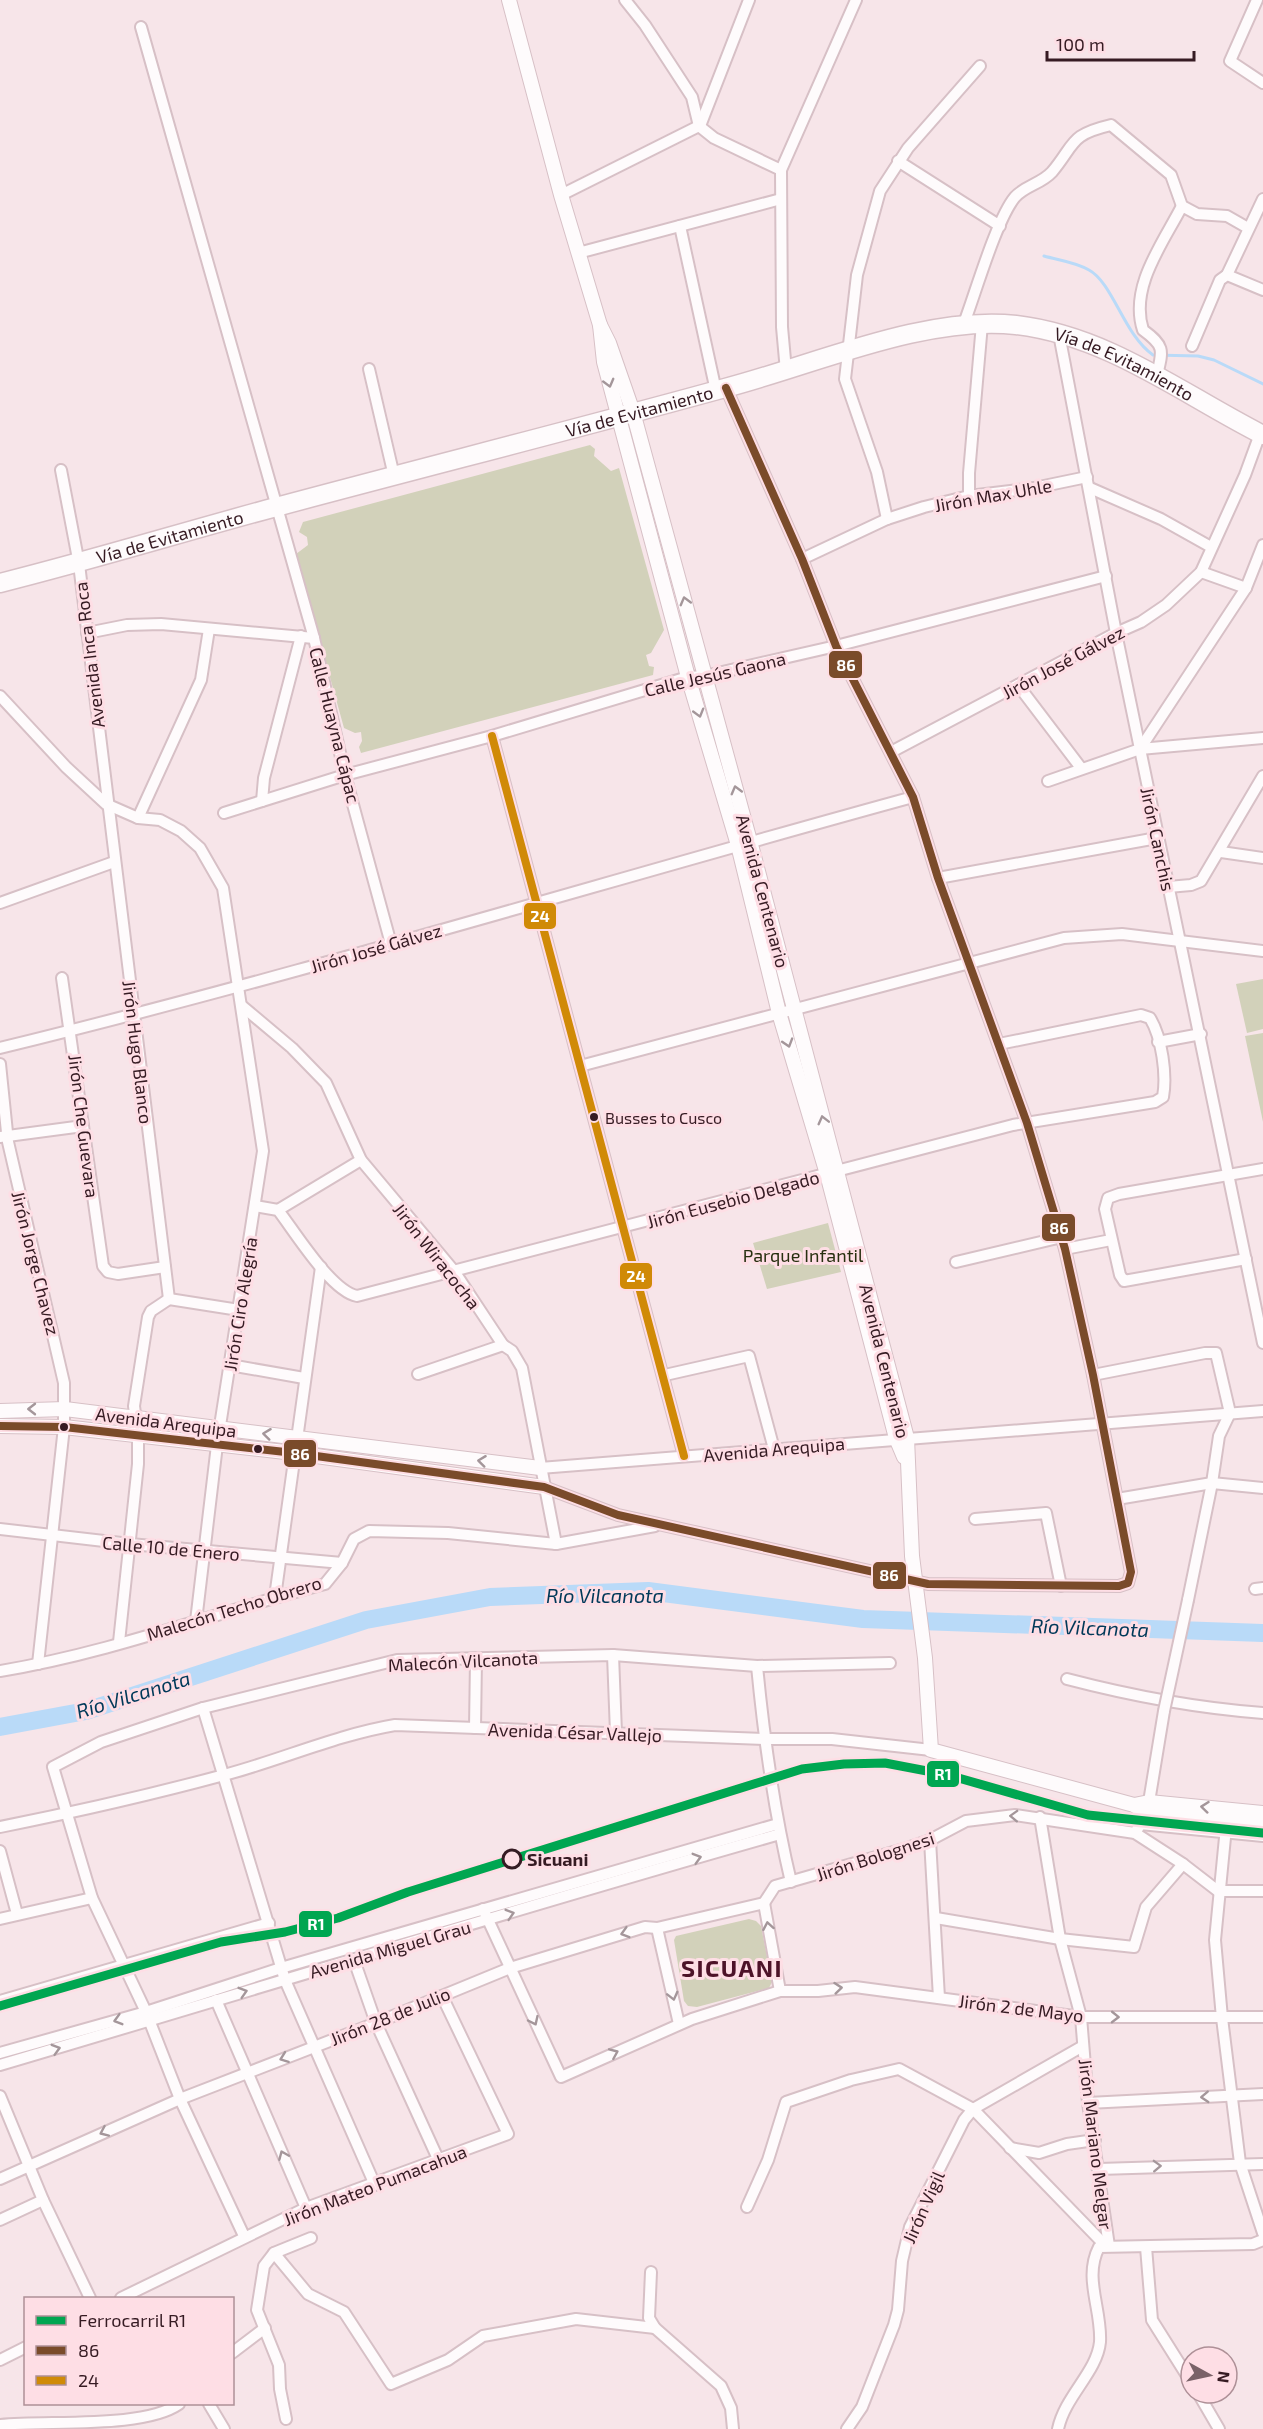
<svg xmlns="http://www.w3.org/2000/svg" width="1263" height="2429" font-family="'Exo 2',sans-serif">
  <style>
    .green { fill: #d2d1ba }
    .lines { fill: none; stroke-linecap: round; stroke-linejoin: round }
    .stream { stroke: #b9daf8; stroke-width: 3 }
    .river { stroke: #b9daf8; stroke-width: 18 }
    .minor-casing { stroke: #d7c0c6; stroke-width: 14 }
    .tertiary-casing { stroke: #d7c0c6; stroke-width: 16 }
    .trunk-casing { stroke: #d7c0c6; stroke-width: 21 }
    .minor { stroke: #fefbfc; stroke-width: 10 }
    .tertiary { stroke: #fefbfc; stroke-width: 14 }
    .trunk { stroke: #fefbfc; stroke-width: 18 }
    .minor-bridge-casing { stroke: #d7c0c6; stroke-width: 14; stroke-linecap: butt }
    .minor-bridge { stroke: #fefbfc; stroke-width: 10 }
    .bus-1-casing { stroke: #fedee5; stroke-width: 12 }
    .bus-2-casing { stroke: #fedee5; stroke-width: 12 }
    .bus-1 { stroke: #7a4b2a; stroke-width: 8 }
    .bus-2 { stroke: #d08a07; stroke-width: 8 }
    .rail-1-casing { stroke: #fedee5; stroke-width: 14 }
    .rail-1 { stroke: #00a651; stroke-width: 9 }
    .oneway { stroke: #a4969a }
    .bus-dot { fill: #361b23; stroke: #fedee5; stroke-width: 2 }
    .stop-dot { fill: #fedee5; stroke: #361b23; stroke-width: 3 }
    .labels { text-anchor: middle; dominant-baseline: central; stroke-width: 6; stroke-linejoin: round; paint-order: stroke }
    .bus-label { font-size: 16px; fill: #361b23; stroke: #fedee5; text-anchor: start }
    .street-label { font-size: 18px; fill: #361b23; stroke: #fedee5 }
    .park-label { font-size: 18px; fill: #272f0f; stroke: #fedee5 }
    .stop-label { font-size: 18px; font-weight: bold; fill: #361b23; stroke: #fedee5; text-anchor: start }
    .water-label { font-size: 20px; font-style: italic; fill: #003959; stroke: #fedee5 }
    .district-label { font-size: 24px; font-weight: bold; letter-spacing: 1.5px; fill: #4d1228; stroke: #fedee5 }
    .line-badge { stroke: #fedee5; stroke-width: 2 }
    .badge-label { font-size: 16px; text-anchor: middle; font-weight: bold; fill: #fff }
  </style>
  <rect width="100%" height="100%" fill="#f7e5e9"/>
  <g class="green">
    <path d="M590,445L595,449L594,456L611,471L619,468L664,630L651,653L646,655L649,666L654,667L653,675L361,753L359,747L362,741L361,732L355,733L344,728L296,554L308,545L307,537L299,532L303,522Z"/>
    <path d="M1263,979V1029L1247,1033L1236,984Z"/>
    <path d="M1263,1033V1122L1245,1036Z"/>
    <path d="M828,1223L841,1272L767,1289L753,1243Z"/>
    <path d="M749,1919L756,1921L761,1926L772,1982L769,1988L697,2007L688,2006L684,2001L674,1940L676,1936Z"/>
  </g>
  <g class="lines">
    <path class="stream" d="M1044,256C1058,260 1076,262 1089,270C1113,283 1124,335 1153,355L1198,356L1214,360L1263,384"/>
    <path class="river" d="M0,1727L86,1711L366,1620L490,1597L648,1591L863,1619L1263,1633"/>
    <g class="minor-casing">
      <g id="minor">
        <path d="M625,0L645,25L692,97L699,126"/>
        <path d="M1257,0L1230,61L1263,83"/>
        <path d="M141,27L314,638L345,775L391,944"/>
        <path d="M700,126L749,0"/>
        <path d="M898,161L1000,226"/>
        <path d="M561,195L699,126L714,138L781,170"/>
        <path d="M680,226L716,391"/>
        <path d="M578,253L781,199"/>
        <path d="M1227,275L1263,199"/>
        <path d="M963,326C975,295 996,220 1015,197C1026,185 1041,184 1052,172C1076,143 1069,135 1111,125L1171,175L1182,206L1197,214L1227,216L1248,228"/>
        <path d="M1059,334L1116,633L1263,1343"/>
        <path d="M1192,346L1220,280L1227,275L1263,290"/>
        <path d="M369,369L394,476"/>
        <path d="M786,371L782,327L781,170L856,0"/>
        <path d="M1157,375C1163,350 1165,346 1143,330C1129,287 1163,243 1182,206"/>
        <path d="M61,470L79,564L169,1299"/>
        <path d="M1090,488L1161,519L1211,547"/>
        <path d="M969,496V473L982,324"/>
        <path d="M887,519L877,472L845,379L857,275L880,191L908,148L980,66"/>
        <path d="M802,559L887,519L924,507L969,496L1034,488L1087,477"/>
        <path d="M1201,572L1246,588"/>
        <path d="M87,633L127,625L161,624L314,638"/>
        <path d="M1018,685L1081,768"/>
        <path d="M0,696L66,767L106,804L138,818L160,820L181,831L200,848L223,888L263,1151L217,1445L196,1621"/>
        <path d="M492,736L684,1456"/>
        <path d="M1140,749L1246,588L1263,545"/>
        <path d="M891,752L1116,633L1141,622L1166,605L1201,572L1245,475L1260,434"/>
        <path d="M1048,781L1140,749L1263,738"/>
        <path d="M262,801L264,778L301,636"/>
        <path d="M224,813L345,775L492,736L688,677L705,676L836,646L1106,576"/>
        <path d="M138,818L201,680L209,629"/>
        <path d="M1221,852L1263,858"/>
        <path d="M938,878L1157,838"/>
        <path d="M1168,887L1191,885L1201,881L1263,776"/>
        <path d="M0,903L114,862"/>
        <path d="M62,978L103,1266L108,1272L118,1274L165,1267"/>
        <path d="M242,1006L292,1048L326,1083L361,1160L454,1271L503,1345L512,1351L522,1368L556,1544"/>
        <path d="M1158,1042L1201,1034"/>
        <path d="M0,1048C307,973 609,880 913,797"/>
        <path d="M0,1064L8,1142L64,1383V1427L38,1664"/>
        <path d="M580,1066L1064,938L1122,934L1263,951"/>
        <path d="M0,1137L83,1126"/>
        <path d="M255,1206L278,1210C295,1232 331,1291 357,1296L1013,1125L1155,1102L1163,1097C1167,1075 1162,1038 1150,1018L1141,1015L999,1044"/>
        <path d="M278,1210L361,1160"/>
        <path d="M1065,1249L1111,1240"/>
        <path d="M1246,1259L1124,1281L1120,1275L1105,1209L1108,1198L1119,1194L1263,1169"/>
        <path d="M956,1262L1062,1237"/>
        <path d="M169,1299L239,1310"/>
        <path d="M230,1365L304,1378"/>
        <path d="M418,1374L503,1345"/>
        <path d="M665,1375L749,1356L774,1449"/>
        <path d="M1093,1375L1205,1353H1216L1230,1413L1219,1436L1212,1483L1188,1600"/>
        <path d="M540,1468L1263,1411"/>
        <path d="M544,1487L618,1515L928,1584L1119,1586L1128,1583L1131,1572L1093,1375L1065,1249L1027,1123L938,878L913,797L836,646L802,559L726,388"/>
        <path d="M1117,1499L1212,1483L1263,1488"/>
        <path d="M975,1519L1046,1513L1061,1586"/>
        <path d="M0,1529L130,1544L342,1563"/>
        <path d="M1255,1589L1263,1588"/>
        <path d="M275,1597L321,1267"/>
        <path d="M119,1642L138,1464V1436L134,1406L148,1317L151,1311L169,1299"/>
        <path d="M613,1655L616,1733"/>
        <path d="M757,1666C764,1739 774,1811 791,1882"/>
        <path d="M0,1671C111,1653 217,1612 325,1584L342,1563L354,1539L369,1531L448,1533L556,1544L655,1526"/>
        <path d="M1067,1679C1132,1696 1196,1708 1263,1713"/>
        <path d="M203,1708L285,1980L375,2185"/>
        <path d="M475,1728L476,1659"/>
        <path d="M1040,1817L1060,1939L1081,2017L1088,2103L1109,2246"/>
        <path d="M1227,1817L1215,1940L1222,2018L1240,2163L1263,2233"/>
        <path d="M1140,1824L1263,1836"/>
        <path d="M0,1827C75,1812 150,1795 224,1775C281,1760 336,1735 395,1725L764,1739H832L931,1750"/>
        <path d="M1135,1833L1147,1814L1164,1711"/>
        <path d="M930,1840L939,1998"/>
        <path d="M0,1851L17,1914"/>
        <path d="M764,1903L775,1886L904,1849L930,1840L966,1821L1015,1815L1135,1833L1183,1864L1218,1891H1263"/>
        <path d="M764,1903L780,1991"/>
        <path d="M483,1909L561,2077L692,2019L780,1991H818L855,1987L1081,2017H1263"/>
        <path d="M936,1918L1060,1939L1134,1947L1146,1907L1183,1864"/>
        <path d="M0,1919L92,1898"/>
        <path d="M657,1928L679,2024"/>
        <path d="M354,1960L376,2023L439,2161"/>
        <path d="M216,2000L306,2208"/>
        <path d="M0,2001L269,1923"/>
        <path d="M0,2053L146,2012L281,1968L778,1824"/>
        <path d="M0,2065C260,1988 519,1908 780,1834"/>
        <path d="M0,2096L43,2200L90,2298"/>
        <path d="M1088,2103L1263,2094"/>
        <path d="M1010,2148L1039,2153L1067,2144L1095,2140"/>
        <path d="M1099,2169L1263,2164"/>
        <path d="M0,2179L180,2099L376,2023L510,1968L645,1927L657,1928L764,1903"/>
        <path d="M747,2207L768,2160L786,2102L851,2080L899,2069L973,2109L1099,2239L1109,2246"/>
        <path d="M0,2220L43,2200"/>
        <path d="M244,2236L180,2099L146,2012L92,1898L53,1767L101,1742L203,1708L397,1660L613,1655L757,1666L890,1663"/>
        <path d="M1146,2247L1152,2320L1191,2382"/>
        <path d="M274,2253L308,2294L344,2312L391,2384L448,2360L483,2336L576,2319L655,2328"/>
        <path d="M651,2272L649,2318L655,2328L721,2386L731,2408L733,2429"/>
        <path d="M121,2298L306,2208L508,2134L442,1996"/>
        <path d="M232,2353L265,2328"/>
        <path d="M0,2360L26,2347"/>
        <path d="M1198,2393L1219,2429"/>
        <path d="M209,2404L224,2429"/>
        <path d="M286,2419L280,2389L279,2365L257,2310L264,2266L274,2253L311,2238"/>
        <path d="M0,2425C49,2420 143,2429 179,2404"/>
        <path d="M847,2429L862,2407L894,2325L898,2310L902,2261L910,2227L964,2120L973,2109L1083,2046"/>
        <path d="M1058,2429C1065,2396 1097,2372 1100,2342C1102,2309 1083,2278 1099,2247L1253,2244L1263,2240"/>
      </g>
    </g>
    <g class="tertiary-casing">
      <g id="tertiary">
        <path d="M509,0L561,195L600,325L604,362L688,677L738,845L779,1013L827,1174L896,1438L904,1457"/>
        <path d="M600,325L609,343L633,412L750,841L907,1438L912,1556L925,1658L931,1750L1134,1805L1147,1814L1263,1826"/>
        <path d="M0,1411L65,1409L540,1468"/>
        <path d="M0,1426L64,1427L294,1453L544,1487"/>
        <path d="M1134,1805L1149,1802L1263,1813"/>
      </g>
    </g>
    <g class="trunk-casing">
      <g id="trunk">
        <path id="s1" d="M0,583C92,560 183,532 276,507C425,467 576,429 725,388C814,365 924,315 1016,325C1109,336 1182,394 1263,435"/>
      </g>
    </g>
    <use href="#minor" class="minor"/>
    <use href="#tertiary" class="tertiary"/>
    <use href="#trunk" class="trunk"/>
    <g class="minor-bridge-casing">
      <path id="minor-bridge" d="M1164,1711L1188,1600"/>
    </g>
    <use href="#minor-bridge" class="minor-bridge"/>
    <g class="bus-1-casing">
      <path id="bus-1" d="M0,1426L64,1427L294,1453L544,1487L618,1515L928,1584L1119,1586L1128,1583L1131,1572L1093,1375L1065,1249L1027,1123L938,878L913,797L836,646L802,559L726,388"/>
    </g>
    <g class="bus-2-casing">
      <path id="bus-2" d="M492,736L684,1456"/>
    </g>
    <use href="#bus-1" class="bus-1"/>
    <use href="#bus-2" class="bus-2"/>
    <g class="rail-1-casing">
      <path id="rail-1" d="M0,2006L221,1942L285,1932L338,1918L408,1892L802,1769L844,1764L885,1763L948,1775L1088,1815L1263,1833"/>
    </g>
    <use href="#rail-1" class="rail-1"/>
  </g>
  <defs><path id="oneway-chevron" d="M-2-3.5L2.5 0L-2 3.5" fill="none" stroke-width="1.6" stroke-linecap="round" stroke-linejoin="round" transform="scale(1.5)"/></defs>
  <g class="oneway">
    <use href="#oneway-chevron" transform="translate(609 383) rotate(75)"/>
    <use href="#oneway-chevron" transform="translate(685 601) rotate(-105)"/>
    <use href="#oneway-chevron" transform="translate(699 713) rotate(74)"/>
    <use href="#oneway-chevron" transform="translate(736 790) rotate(-105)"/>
    <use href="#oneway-chevron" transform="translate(788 1043) rotate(73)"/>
    <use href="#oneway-chevron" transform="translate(823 1120) rotate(-104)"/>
    <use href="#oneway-chevron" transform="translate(32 1409) rotate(180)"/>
    <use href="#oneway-chevron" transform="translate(267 1434) rotate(-173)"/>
    <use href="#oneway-chevron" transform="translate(482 1461) rotate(-173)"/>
    <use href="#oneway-chevron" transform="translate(1205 1807) rotate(-174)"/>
    <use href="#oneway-chevron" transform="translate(1014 1816) rotate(-178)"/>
    <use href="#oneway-chevron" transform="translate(697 1858) rotate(-16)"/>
    <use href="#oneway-chevron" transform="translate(510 1914) rotate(-17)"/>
    <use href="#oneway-chevron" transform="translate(768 1926) rotate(-100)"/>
    <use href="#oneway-chevron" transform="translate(625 1933) rotate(164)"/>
    <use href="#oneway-chevron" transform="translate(838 1988) rotate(-6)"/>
    <use href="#oneway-chevron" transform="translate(243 1992) rotate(-17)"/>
    <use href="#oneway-chevron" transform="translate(673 1996) rotate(76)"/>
    <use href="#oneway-chevron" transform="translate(1115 2017) rotate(1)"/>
    <use href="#oneway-chevron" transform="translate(118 2020) rotate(164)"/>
    <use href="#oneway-chevron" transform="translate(534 2021) rotate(65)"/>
    <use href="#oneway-chevron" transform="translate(56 2049) rotate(-16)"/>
    <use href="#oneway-chevron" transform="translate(614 2053) rotate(-23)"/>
    <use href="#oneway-chevron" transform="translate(284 2058) rotate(160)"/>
    <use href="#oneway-chevron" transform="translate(1205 2097) rotate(177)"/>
    <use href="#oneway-chevron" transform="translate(104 2132) rotate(156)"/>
    <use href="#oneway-chevron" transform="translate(283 2155) rotate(-113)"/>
    <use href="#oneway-chevron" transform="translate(1157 2166) rotate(-2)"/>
  </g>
  <g class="bus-dot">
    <circle cx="594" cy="1117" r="5"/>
    <circle cx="64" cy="1427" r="5"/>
    <circle cx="258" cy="1449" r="5"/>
  </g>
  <circle class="stop-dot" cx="512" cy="1859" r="9"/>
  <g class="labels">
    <g class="bus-label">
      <text x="605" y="1117">Busses to Cusco</text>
    </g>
    <g class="street-label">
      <text stroke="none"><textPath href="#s1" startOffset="1166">Vía de Evitamiento</textPath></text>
      <text stroke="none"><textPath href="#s1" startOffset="662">Vía de Evitamiento</textPath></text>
      <text transform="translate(993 495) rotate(-10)">Jirón Max Uhle</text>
      <text stroke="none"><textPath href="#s1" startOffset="176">Vía de Evitamiento</textPath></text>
      <text transform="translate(89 655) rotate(-97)">Avenida Inca Roca</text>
      <text transform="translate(1063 662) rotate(-28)">Jirón José Gálvez</text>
      <text transform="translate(715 674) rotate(-13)">Calle Jesús Gaona</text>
      <text transform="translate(335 725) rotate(76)">Calle Huayna Cápac</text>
      <text transform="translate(1158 839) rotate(78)">Jirón Canchis</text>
      <text transform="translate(763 891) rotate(75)">Avenida Centenario</text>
      <text transform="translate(376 948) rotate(-16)">Jirón José Gálvez</text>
      <text transform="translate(138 1052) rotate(83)">Jirón Hugo Blanco</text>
      <text transform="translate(84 1126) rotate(83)">Jirón Che Guevara</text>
      <text transform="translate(733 1199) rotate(-15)">Jirón Eusebio Delgado</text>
      <text transform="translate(437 1256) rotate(52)">Jirón Wiracocha</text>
      <text transform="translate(36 1263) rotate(76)">Jirón Jorge Chavez</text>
      <text transform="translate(240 1304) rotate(-81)">Jirón Ciro Alegría</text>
      <text transform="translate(885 1361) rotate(76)">Avenida Centenario</text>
      <text transform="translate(166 1422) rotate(7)">Avenida Arequipa</text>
      <text transform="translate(774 1449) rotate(-5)">Avenida Arequipa</text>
      <text transform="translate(171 1548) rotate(5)">Calle 10 de Enero</text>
      <text transform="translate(234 1608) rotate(-17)">Malecón Techo Obrero</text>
      <text transform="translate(463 1661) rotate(-3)">Malecón Vilcanota</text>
      <text transform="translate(575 1732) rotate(2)">Avenida César Vallejo</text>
      <text transform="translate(875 1856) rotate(-18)">Jirón Bolognesi</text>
      <text transform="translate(390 1949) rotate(-16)">Avenida Miguel Grau</text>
      <text transform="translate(1021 2008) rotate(7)">Jirón 2 de Mayo</text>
      <text transform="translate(390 2016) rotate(-22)">Jirón 28 de Julio</text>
      <text transform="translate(1096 2144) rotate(83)">Jirón Mariano Melgar</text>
      <text transform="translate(375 2185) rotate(-21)">Jirón Mateo Pumacahua</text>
      <text transform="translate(923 2207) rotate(-66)">Jirón Vigil</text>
    </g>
    <g class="park-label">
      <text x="803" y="1255">Parque Infantil</text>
    </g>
    <g class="stop-label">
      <text x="527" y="1859">Sicuani</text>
    </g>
    <g class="water-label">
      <text x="605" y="1595">Río Vilcanota</text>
      <text transform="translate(1090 1627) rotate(2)">Río Vilcanota</text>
      <text transform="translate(133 1694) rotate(-17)">Río Vilcanota</text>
    </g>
    <g class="district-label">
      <text x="732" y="1967">SICUANI</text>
    </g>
  </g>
  <g class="line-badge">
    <rect x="828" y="650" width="35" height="29" rx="6" fill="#7a4b2a"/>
    <rect x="523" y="902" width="34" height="28" rx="6" fill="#d08a07"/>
    <rect x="1041" y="1213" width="35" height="29" rx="6" fill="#7a4b2a"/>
    <rect x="619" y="1262" width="34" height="28" rx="6" fill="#d08a07"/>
    <rect x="283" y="1439" width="34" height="29" rx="6" fill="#7a4b2a"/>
    <rect x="872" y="1561" width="35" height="29" rx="6" fill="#7a4b2a"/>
    <rect x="926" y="1760" width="34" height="28" rx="6" fill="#00a651"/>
    <rect x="298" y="1910" width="35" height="28" rx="6" fill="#00a651"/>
  </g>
  <g class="badge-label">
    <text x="846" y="671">86</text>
    <text x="540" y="922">24</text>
    <text x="1059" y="1234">86</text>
    <text x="636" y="1282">24</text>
    <text x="300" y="1460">86</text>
    <text x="889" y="1581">86</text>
    <text x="943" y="1780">R1</text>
    <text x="316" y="1930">R1</text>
  </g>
  <rect x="24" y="2297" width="210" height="108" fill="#fedee5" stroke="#ae9097" stroke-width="1.5"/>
  <rect x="36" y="2316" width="30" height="9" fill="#00a651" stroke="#ae9097" stroke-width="1.5"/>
  <text x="78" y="2327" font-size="18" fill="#361b23">Ferrocarril R1</text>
  <rect x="36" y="2346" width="30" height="9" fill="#7a4b2a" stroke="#ae9097" stroke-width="1.5"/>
  <text x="78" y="2357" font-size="18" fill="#361b23">86</text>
  <rect x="36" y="2376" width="30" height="9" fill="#d08a07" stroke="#ae9097" stroke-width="1.5"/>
  <text x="78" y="2387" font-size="18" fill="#361b23">24</text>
  <g transform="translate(1209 2375) rotate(98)"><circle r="28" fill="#fedee5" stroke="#ae9097" stroke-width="1.5"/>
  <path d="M0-4.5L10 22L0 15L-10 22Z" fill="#7a6268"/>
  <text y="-9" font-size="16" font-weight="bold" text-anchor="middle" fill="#361b23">N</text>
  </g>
  <path d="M1047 51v9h147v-9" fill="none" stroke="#361b23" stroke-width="3"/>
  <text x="1056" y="51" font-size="18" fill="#361b23" stroke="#fedee5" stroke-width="4.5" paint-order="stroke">100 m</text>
</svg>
